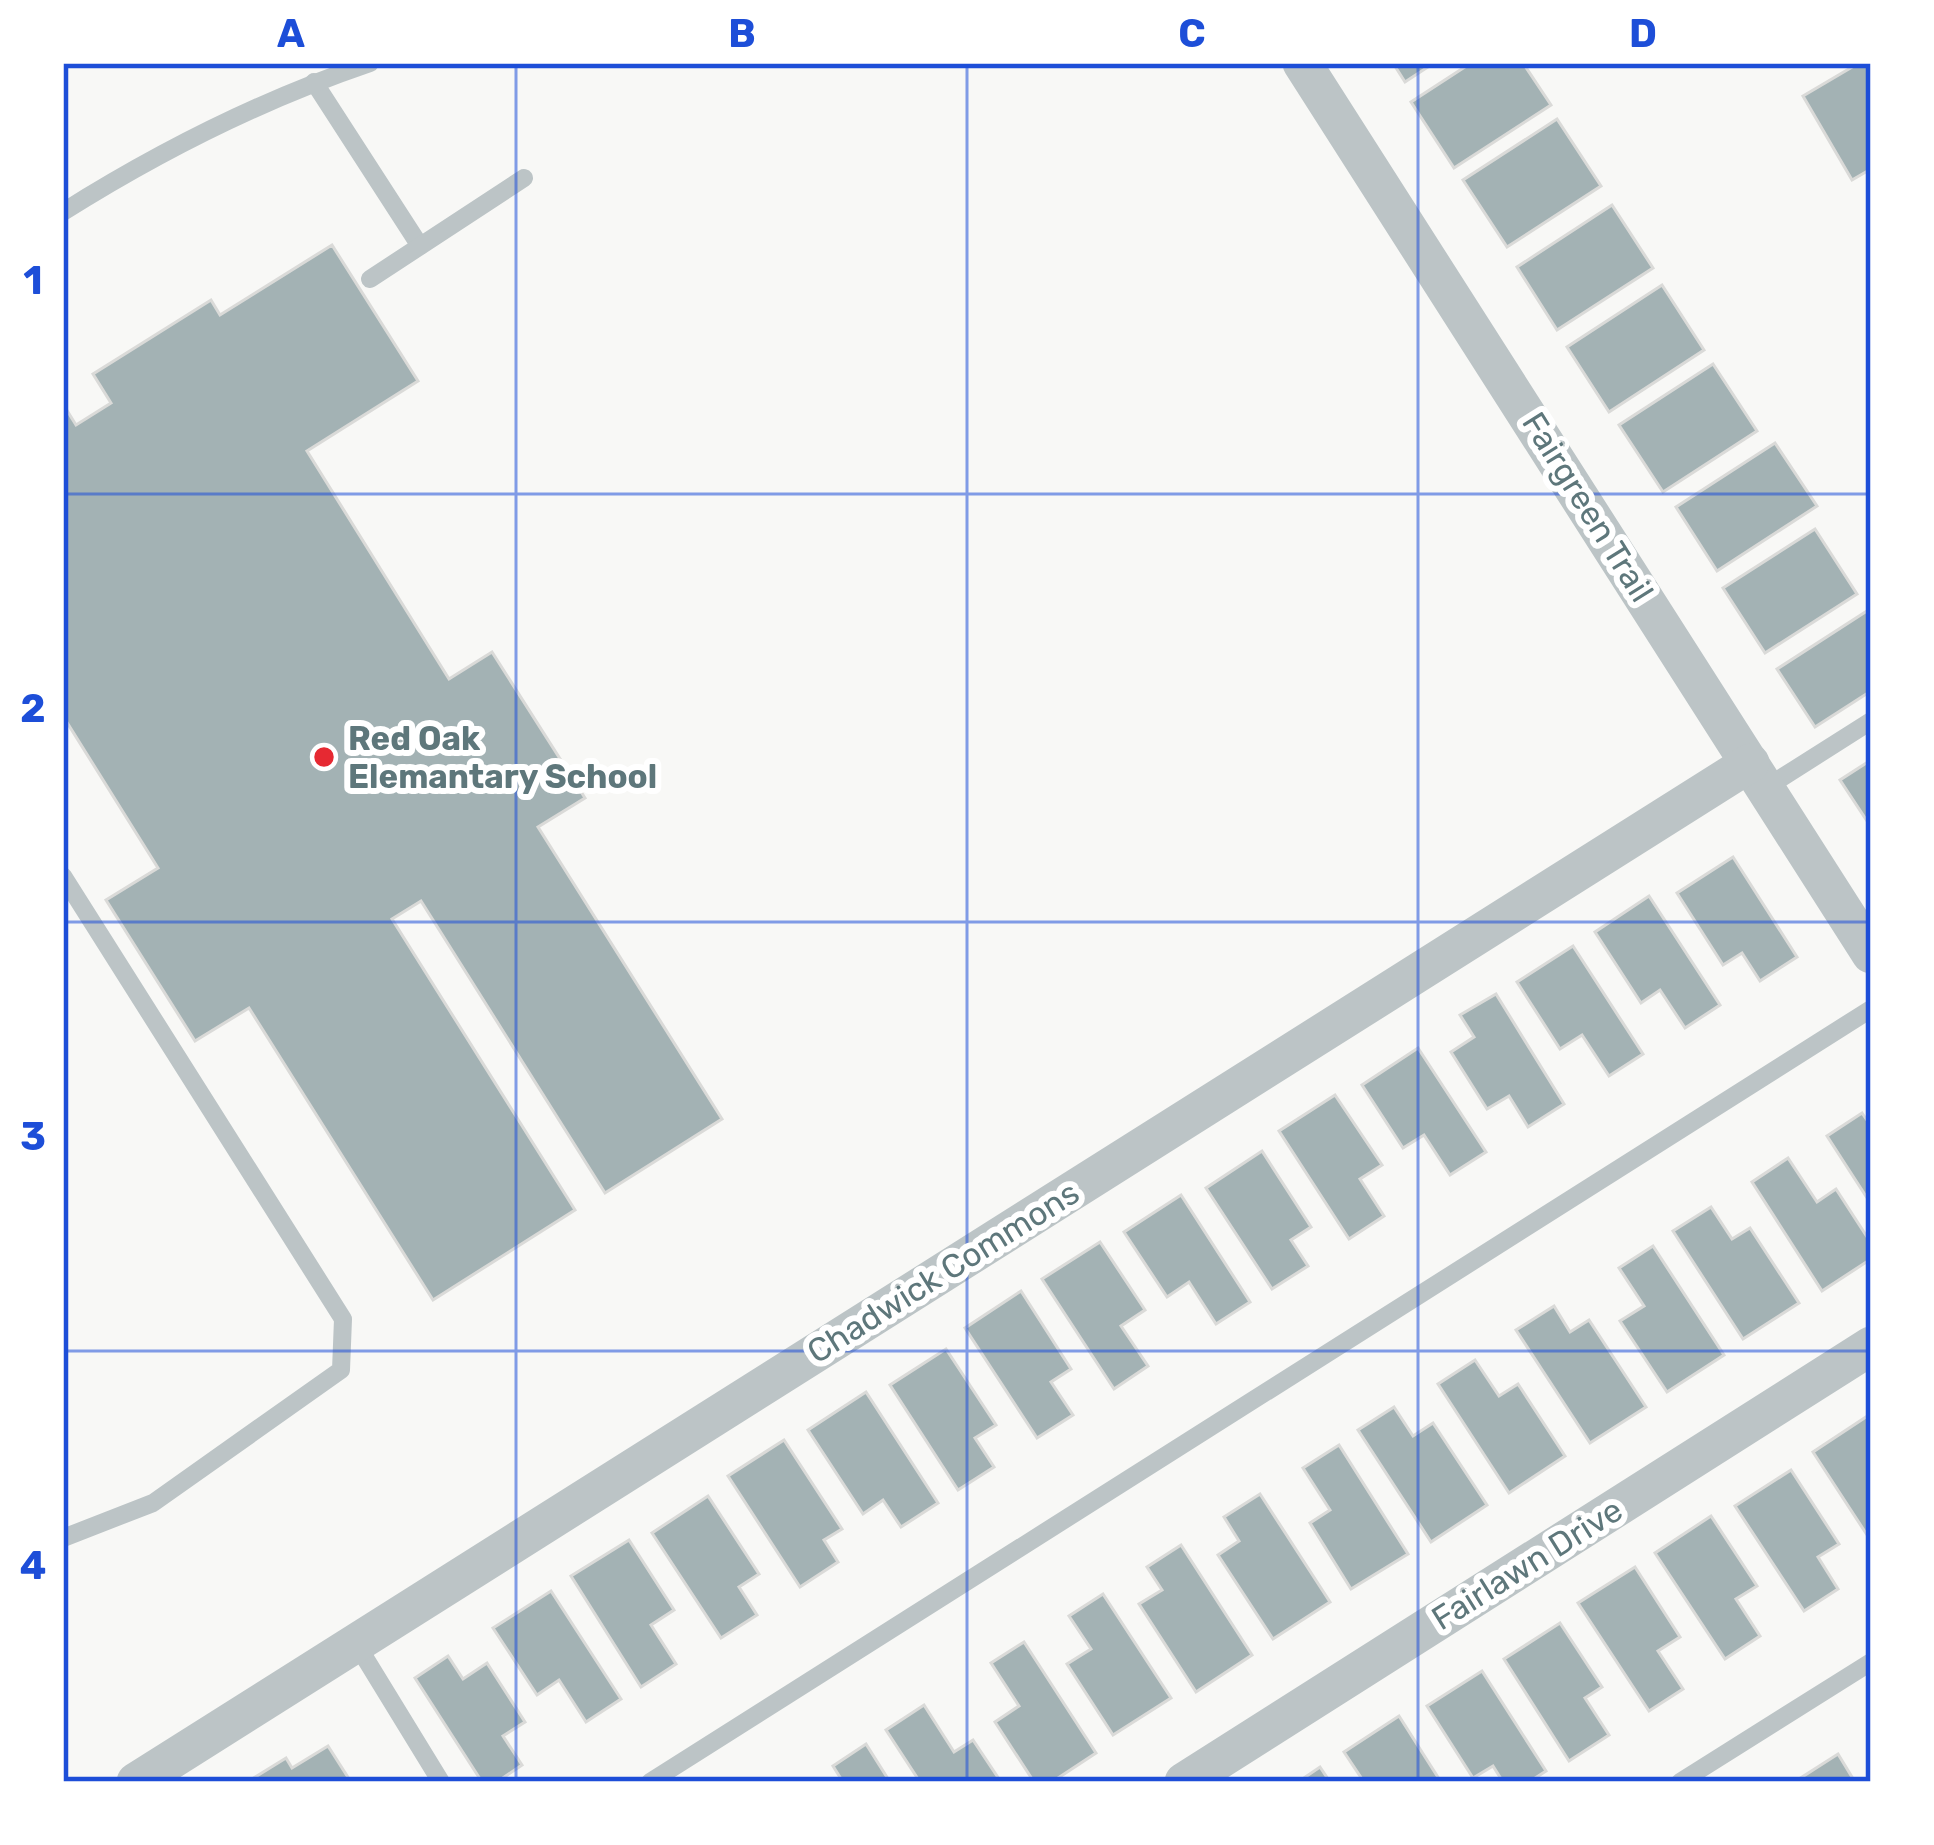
<svg xmlns="http://www.w3.org/2000/svg" width="1934" height="1845" font-family="Rubik,sans-serif">
  <style>
    .building { fill: #a3b2b4; stroke: #dadad8; stroke-width: 3 }
    .lines { fill: none; stroke-linecap: round; stroke-linejoin: round }
    .lane { stroke: #bcc4c6; stroke-width: 18 }
    .street { stroke: #bcc4c6; stroke-width: 39 }
    .grid { fill: none; stroke: #1d4ed8; stroke-width: 3; stroke-opacity: 0.55 }
    .poi-dot { fill: #e62932; stroke: #fff; stroke-width: 4.5 }
    .labels { text-anchor: middle; dominant-baseline: central; stroke-width: 12; stroke-linejoin: round; paint-order: stroke }
    .street-label { font-size: 33px; fill: #5e777b; stroke: #fff }
    .poi-label { font-size: 33px; font-weight: bold; fill: #5e777b; stroke: #fff; text-anchor: start }
    .neatline { fill: none; stroke: #1d4ed8; stroke-width: 4.5 }
    .grid-label { font-size: 39px; text-anchor: middle; font-weight: bold; fill: #1d4ed8 }
  </style>
  <rect width="100%" height="100%" fill="#f8f8f6"/>
  <g class="building">
    <path d="M1393,63H1434L1405,82Z"/>
    <path d="M1471,63H1523L1551,105L1454,168L1411,102Z"/>
    <path d="M1859,63H1871V169L1852,180L1803,96Z"/>
    <path d="M1557,119L1601,186L1507,247L1463,180Z"/>
    <path d="M1612,205L1653,268L1557,330L1517,267Z"/>
    <path d="M332,245L418,381L307,451L449,679L492,652L585,798L538,827L722,1119L605,1193L421,901L392,919L575,1210L433,1300L249,1008L195,1041L106,900L158,868L63,716V404L76,425L111,403L93,374L211,300L220,315Z"/>
    <path d="M1662,285L1704,350L1609,412L1567,347Z"/>
    <path d="M1713,364L1757,431L1663,492L1619,425Z"/>
    <path d="M1775,443L1817,506L1717,571L1676,507Z"/>
    <path d="M1815,529L1857,594L1765,653L1723,588Z"/>
    <path d="M1870,609L1871,691L1815,727L1777,669Z"/>
    <path d="M1871,760V827L1840,780Z"/>
    <path d="M1733,857L1797,957L1760,981L1742,953L1723,965L1677,893Z"/>
    <path d="M1649,896L1720,1005L1685,1028L1660,990L1641,1003L1595,932Z"/>
    <path d="M1573,946L1643,1054L1609,1076L1582,1035L1560,1049L1517,982Z"/>
    <path d="M1496,994L1564,1104L1528,1127L1509,1096L1487,1109L1451,1052L1474,1037L1460,1015Z"/>
    <path d="M1418,1048L1486,1152L1450,1175L1424,1135L1403,1148L1362,1085Z"/>
    <path d="M1335,1095L1382,1165L1360,1179L1384,1216L1349,1239L1279,1131Z"/>
    <path d="M1862,1113L1871,1126V1204L1827,1136Z"/>
    <path d="M1262,1151L1311,1227L1291,1240L1308,1266L1272,1289L1206,1188Z"/>
    <path d="M1788,1158L1817,1202L1836,1189L1871,1243V1259L1822,1291L1752,1182Z"/>
    <path d="M1181,1195L1250,1302L1216,1324L1189,1282L1167,1297L1124,1232Z"/>
    <path d="M1711,1207L1732,1239L1750,1228L1799,1303L1743,1339L1673,1231Z"/>
    <path d="M1100,1242L1145,1310L1121,1326L1148,1366L1114,1389L1042,1279Z"/>
    <path d="M1653,1246L1724,1355L1667,1392L1620,1321L1644,1306L1619,1268Z"/>
    <path d="M1021,1291L1071,1369L1051,1382L1073,1415L1037,1438L965,1328Z"/>
    <path d="M1554,1306L1570,1332L1589,1320L1646,1407L1590,1443L1516,1330Z"/>
    <path d="M946,1349L996,1425L975,1438L994,1467L958,1490L890,1385Z"/>
    <path d="M1475,1360L1499,1396L1518,1384L1565,1456L1509,1493L1438,1384Z"/>
    <path d="M866,1392L938,1503L901,1527L883,1500L863,1514L808,1430Z"/>
    <path d="M1394,1407L1413,1436L1433,1423L1487,1505L1431,1542L1358,1430Z"/>
    <path d="M1869,1415L1871,1419V1541L1813,1452Z"/>
    <path d="M784,1440L842,1529L824,1540L838,1562L800,1587L728,1476Z"/>
    <path d="M1339,1445L1408,1554L1351,1589L1310,1523L1330,1510L1303,1468Z"/>
    <path d="M1791,1470L1839,1544L1818,1557L1838,1589L1804,1611L1735,1506Z"/>
    <path d="M1260,1494L1330,1602L1273,1639L1218,1555L1239,1541L1224,1517Z"/>
    <path d="M708,1496L759,1574L739,1587L757,1615L721,1638L652,1533Z"/>
    <path d="M1711,1516L1757,1586L1736,1599L1760,1636L1725,1659L1655,1553Z"/>
    <path d="M629,1540L674,1610L651,1625L676,1664L641,1687L571,1576Z"/>
    <path d="M1181,1545L1252,1655L1196,1692L1139,1604L1162,1590L1147,1567Z"/>
    <path d="M1635,1567L1680,1637L1658,1651L1683,1689L1649,1711L1578,1603Z"/>
    <path d="M551,1591L621,1699L586,1722L559,1680L537,1695L493,1628Z"/>
    <path d="M1103,1594L1171,1698L1113,1735L1067,1664L1091,1649L1069,1616Z"/>
    <path d="M1560,1623L1602,1687L1585,1698L1609,1735L1569,1761L1504,1659Z"/>
    <path d="M1024,1642L1096,1753L1052,1782H1034L995,1722L1019,1706L991,1663Z"/>
    <path d="M448,1656L463,1679L487,1663L525,1722L503,1736L522,1765L497,1782H482L415,1678Z"/>
    <path d="M1482,1671L1546,1771L1529,1782H1503L1493,1766L1473,1778L1427,1706Z"/>
    <path d="M924,1705L954,1752L973,1740L1001,1782H920L886,1730Z"/>
    <path d="M1399,1716L1441,1782H1364L1344,1752Z"/>
    <path d="M866,1744L890,1782H843L833,1766Z"/>
    <path d="M328,1746L351,1782H247L286,1758L292,1768Z"/>
    <path d="M1838,1754L1855,1782H1801L1799,1779Z"/>
    <path d="M1320,1767L1330,1782H1298Z"/>
  </g>
  <g class="lines">
    <g class="lane">
      <path d="M314,82L420,246"/>
      <path d="M63,212C160,151 261,100 370,63"/>
      <path d="M370,279L524,178"/>
      <path d="M1767,787L1871,721"/>
      <path d="M63,876L343,1319L341,1370L153,1503L63,1538"/>
      <path d="M354,1640L441,1782"/>
      <path d="M650,1782L1871,1009"/>
      <path d="M1680,1782L1871,1662"/>
    </g>
    <g class="street">
      <path d="M1302,63L1871,954"/>
      <path d="M136,1782L1750,763"/>
      <path d="M1184,1782L1871,1346"/>
    </g>
  </g>
  <path class="grid" d="M516,63V1782M967,63V1782M1418,63V1782M63,494H1871M63,922H1871M63,1351H1871"/>
  <circle class="poi-dot" cx="324" cy="757" r="12"/>
  <g class="labels">
    <g class="street-label">
      <text transform="translate(1588 507) rotate(58)">Fairgreen Trail</text>
      <text transform="translate(943 1272) rotate(-32)">Chadwick Commons</text>
      <text transform="translate(1527 1564) rotate(-32)">Fairlawn Drive</text>
    </g>
    <g class="poi-label">
      <text x="348" y="738">Red Oak<tspan x="348" dy="38">Elemantary School</tspan></text>
    </g>
  </g>
  <rect width="1934" height="1845" fill="none" stroke="#ffffff" stroke-width="132"/>
  <rect x="66" y="66" width="1802" height="1713" class="neatline"/>
  <g class="grid-label">
    <text x="291" y="47">A</text>
    <text x="742" y="47">B</text>
    <text x="1192" y="47">C</text>
    <text x="1643" y="47">D</text>
    <text x="33" y="294">1</text>
    <text x="33" y="722">2</text>
    <text x="33" y="1150">3</text>
    <text x="33" y="1579">4</text>
  </g>
</svg>
